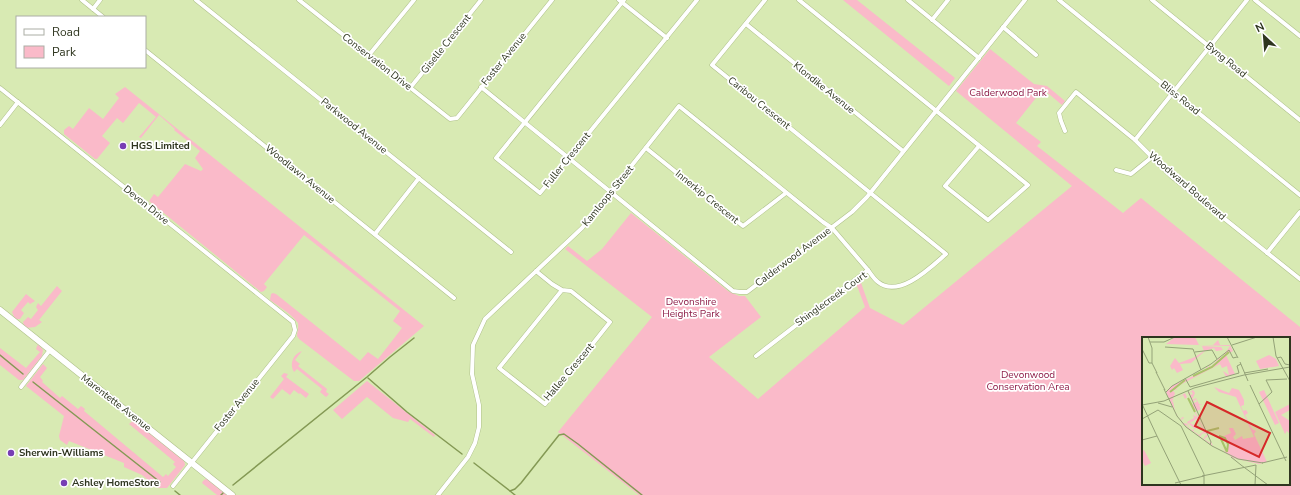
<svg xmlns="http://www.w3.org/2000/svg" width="1300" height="495" font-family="'Nunito Sans',sans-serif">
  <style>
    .green { fill: #fabac9; fill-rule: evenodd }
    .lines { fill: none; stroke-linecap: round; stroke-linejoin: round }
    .stream { stroke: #849954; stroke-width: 1.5 }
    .street-casing { stroke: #afc08b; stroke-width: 5 }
    .secondary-casing { stroke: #afc08b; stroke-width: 7 }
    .street { stroke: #fff; stroke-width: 4 }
    .secondary { stroke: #fff; stroke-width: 6 }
    .poi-dot { fill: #773eb4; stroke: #fff; stroke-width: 1.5 }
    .labels { text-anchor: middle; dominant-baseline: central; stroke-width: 3.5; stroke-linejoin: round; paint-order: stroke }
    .street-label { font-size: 10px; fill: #2e351f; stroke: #fff }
    .park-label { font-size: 10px; fill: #8d1d48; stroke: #fff }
    .poi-label { font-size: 10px; font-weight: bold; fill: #2e351f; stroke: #fff; text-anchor: start }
    .inset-river { fill: none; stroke: #a9c46a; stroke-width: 2 }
    .inset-road { fill: none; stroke: #94a278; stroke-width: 1 }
    .view { fill: #d62828; fill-opacity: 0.15; stroke: #d62828; stroke-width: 2 }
    .inset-edge { fill: none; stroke: #2e351f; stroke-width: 2 }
  </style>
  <rect width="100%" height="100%" fill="#d8eab3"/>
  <g class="green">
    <path d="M843,0H857L955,78L949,86Z"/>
    <path d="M990,49L1034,84L1047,86L1065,101L1062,105L1043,89L1016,123L1041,142L1037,146L1123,213L1141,198L1300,327V495H639L558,432L652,317L565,249L568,246L587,261L602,249L631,213L728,291L739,296H745L761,317L709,357L758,399L865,307L856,283L860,280L870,308L903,325L1072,186L956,91ZM1143,338H1289V484H1143Z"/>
    <path d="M125,87L424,326L359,381H354L299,339L297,336C297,332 299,328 298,323C294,316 277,305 270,300L271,294L273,293L276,294L360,361L368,352L378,359L402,328L393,321L400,311L304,235L264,284L267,287L264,291L261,292L149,201L154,194L158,197L185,164L201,171L203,169L195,158L200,151L174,130L175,129L159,115L141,138L139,137L156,117L139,103L123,123L117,118L102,136L110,143L97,159H95L64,134V130L69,126L73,129L89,108L103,119L119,98L115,94Z"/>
    <path d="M57,286L62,291L39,320L42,322L35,327L26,328L24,326L23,322L28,317L31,319L38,310L36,307L38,303L41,306Z"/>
    <path d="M26,294L35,301L30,304L28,302L21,310L24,313L20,319H15L12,312Z"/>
    <path d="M38,344L43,350L42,356L23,380H19L0,365V348L26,368L40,352L36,349Z"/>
    <path d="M302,351L295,360L300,364L298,366L327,389L326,392L329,394L326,397L320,392L322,389L297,369L294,372C289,364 293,354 302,351Z"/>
    <path d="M43,364L47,368L40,377L43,381L42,382L60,398L62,396L78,409L81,406L85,409L84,411L163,477L166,474L168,476L176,467L173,464L175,462L129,424L134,420L184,460L185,465L167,488H158L142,475L124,467V463L69,441L67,445L60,440L59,436L64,416L26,386Z"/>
    <path d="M284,373L288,374L286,377L309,394L306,398L300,393L299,394L294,390L290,395L282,389L273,399L270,397L284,379L281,376Z"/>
    <path d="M367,381L435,435L434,437L410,419L408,422L393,418L367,397L342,419L333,410Z"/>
    <path d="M207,478L228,495H217L202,483L203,481Z"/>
  </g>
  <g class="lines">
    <g class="stream">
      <path d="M0,355L23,374"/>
      <path d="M368,378L407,412L462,454"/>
      <path d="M33,382L160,482"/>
      <path d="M474,463L510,491L515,489L521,483L559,435L564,434L578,444L642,495"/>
      <path d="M233,485L367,377L390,357L414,338"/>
      <path d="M175,491L180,495"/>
      <path d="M510,491L515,495"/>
      <path d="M221,495L223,493"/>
    </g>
    <g class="street-casing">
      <g id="street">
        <path d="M82,0L103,17"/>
        <path d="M196,0L511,252"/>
        <path d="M299,0L450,119L457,118L552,0"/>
        <path d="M619,0L667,38"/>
        <path d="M624,0L496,158L540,193L697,0"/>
        <path d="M799,0L1028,185L988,220L945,186L979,146"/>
        <path d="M908,0L979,58"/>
        <path d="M1059,0L1300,195"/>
        <path d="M1152,0L1300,120"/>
        <path d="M1255,0L1300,36"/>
        <path d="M93,9L100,0"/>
        <path d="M932,20L948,0"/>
        <path d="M746,24L903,151"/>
        <path d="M1003,27L1036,55"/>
        <path d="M145,50L454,298"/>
        <path d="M369,55L414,0"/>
        <path d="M481,87L733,291L740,292H747L852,212L867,197L1025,0"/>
        <path d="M0,88L293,322L295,330L293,336L173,486"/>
        <path d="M410,88L481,0"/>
        <path d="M0,125L18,102"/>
        <path d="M1065,131L1061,121L1059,113L1076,92L1135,140L1171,176L1300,279"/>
        <path d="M1135,140L1247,0"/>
        <path d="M646,148L743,226L786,193"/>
        <path d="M1116,170L1131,174L1152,157"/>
        <path d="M375,234L419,178"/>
        <path d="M1267,253L1300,212"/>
        <path d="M536,271L552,284L562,290L571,291L610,322L545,404L499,368L562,290"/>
        <path d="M756,356L868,270C871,274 874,279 878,282C899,299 931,267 946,254L712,65L765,0"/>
        <path d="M21,387L50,350"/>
        <path d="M438,495L468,457L475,443L479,427V405L472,374L473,345L485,319L582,228L679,106L823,222L832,228L868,270"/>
      </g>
    </g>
    <g class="secondary-casing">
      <path id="secondary" d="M0,310L232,495"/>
    </g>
    <use href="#street" class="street"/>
    <use href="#secondary" class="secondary"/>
  </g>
  <g class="poi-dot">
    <circle cx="123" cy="146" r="4"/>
    <circle cx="11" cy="453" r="4"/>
    <circle cx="64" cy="483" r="4"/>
  </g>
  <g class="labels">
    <g class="street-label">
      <text transform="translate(446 44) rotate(-51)">Giselle Crescent</text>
      <text transform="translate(504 59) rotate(-51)">Foster Avenue</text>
      <text transform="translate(1226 60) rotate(39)">Byng Road</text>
      <text transform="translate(377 62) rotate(38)">Conservation Drive</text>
      <text transform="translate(824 88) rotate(39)">Klondike Avenue</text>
      <text transform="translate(1180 98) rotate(39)">Bliss Road</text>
      <text transform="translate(759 103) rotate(39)">Caribou Crescent</text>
      <text transform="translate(354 126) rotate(39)">Parkwood Avenue</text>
      <text transform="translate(567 160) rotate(-51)">Fuller Crescent</text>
      <text transform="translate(300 174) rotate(39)">Woodlawn Avenue</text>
      <text transform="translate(1187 186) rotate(41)">Woodward Boulevard</text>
      <text transform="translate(608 196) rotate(-51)">Kamloops Street</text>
      <text transform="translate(707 197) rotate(39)">Innerkip Crescent</text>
      <text transform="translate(146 205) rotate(39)">Devon Drive</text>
      <text transform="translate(793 257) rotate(-37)">Calderwood Avenue</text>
      <text transform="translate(831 299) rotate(-36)">Shinglecreek Court</text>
      <text transform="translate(569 372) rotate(-50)">Hallee Crescent</text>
      <text transform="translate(116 403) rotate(38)">Marentette Avenue</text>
      <text transform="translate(237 405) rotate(-51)">Foster Avenue</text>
    </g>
    <g class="park-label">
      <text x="1008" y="93">Calderwood Park</text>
      <text x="691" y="302">Devonshire<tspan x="691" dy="12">Heights Park</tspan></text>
      <text x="1028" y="375">Devonwood<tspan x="1028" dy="12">Conservation Area</tspan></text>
    </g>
    <g class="poi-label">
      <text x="131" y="146">HGS Limited</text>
      <text x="19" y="453">Sherwin-Williams</text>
      <text x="72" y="483">Ashley HomeStore</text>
    </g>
  </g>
  <g transform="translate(1142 337)">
    <rect width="148" height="148" fill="#d8eab3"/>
    <path d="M33,0H53L57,8H71L76,3L78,8H88L91,14L84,18L93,37L84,40L81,34L87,38L85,29L80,31L78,27L36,49L34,53H30L33,56L30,65L43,56L45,60L43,62L41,58L31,64L33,75L24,55L29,49L60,35V33H64V30L67,31V28L69,30L78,20L80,21L88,9L24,7ZM60,9L79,10L81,13L74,14L72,11L63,14L49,26L38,27L41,33L35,36L32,31L30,33L28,29L33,21L37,26L53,20L62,14ZM127,18L134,22L137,29L118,32L114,24ZM72,50L87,56L90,51L97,53L102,63V68L99,69L101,74L104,73L106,76L103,78L110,92L114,94L112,97L125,125L117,127L91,121L80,113L71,109L61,102L65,97L61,96L58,99L61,102L45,90L47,87L46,90L50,93L53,92L47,87L50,83L44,89L42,88L38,83L41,81L37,82L34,77V76L37,75L34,76L37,82L41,80L42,81L39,83L41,86L46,87L45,85L52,81L51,78L55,80L46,61L50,69L51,66L55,65L54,62L51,65L48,58L51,57L49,54L47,58L46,56L51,53L53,56L50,63L54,61L57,67H61L57,68L59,72L55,74L51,70L56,80L51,83L58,79H60L56,81L66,99L62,102L68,106V103L71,109L84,115L79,109L85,115L86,108L82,99L89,96L87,91H91L94,97L91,100L93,103L100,99L101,102L112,100L94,60L77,55ZM56,81L62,94L57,98L51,94L55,90L48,86ZM122,53L137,86L133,88L117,55ZM148,67V73L139,78L148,84V97L145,94L143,97L133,75ZM2,113L9,126L3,129L0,124V114Z" fill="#fabac9" fill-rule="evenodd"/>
    <path class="inset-river" d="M51,39L70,30L87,15M28,55L43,43M46,61L53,75M65,94L77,91M77,99L83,101L86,107L85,115M79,102L85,115"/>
    <path class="inset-road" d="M6,0L10,11V26L15,36M85,0L96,21M131,0L134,19L148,44M8,5H22L33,0M90,8L115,0M23,10L51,12L59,33M0,12L7,26H10M53,15L70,13L75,22M135,21L139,20L143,27L148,28M98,25L106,44M14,35L23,53M102,36L126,32M43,41L48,50L97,36L95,29L99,27M108,48L144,124M22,52L35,79L44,90L70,109L96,122L121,126M46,54L69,105L68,108M24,55L30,49L69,27L87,13L91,21L95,20M16,66L30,70M0,67L14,97M117,67L130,55L124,43L145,42M0,68L22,64L52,51L102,38L148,30M0,82L16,73L39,89L62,137V148M14,97L39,148M0,103L15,99M89,120L99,128M120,126L145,120M99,128L126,148M60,139L114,128M33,146L62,139M113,148L114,128"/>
    <path class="view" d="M65,65L128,96L117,120L53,89Z"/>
    <rect width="148" height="148" class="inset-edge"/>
  </g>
  <rect x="16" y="16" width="130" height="52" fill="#ffffff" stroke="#abaea5"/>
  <rect x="24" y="29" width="20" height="6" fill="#ffffff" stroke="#abaea5"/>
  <text x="52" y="36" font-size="12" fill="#2e351f">Road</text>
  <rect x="24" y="46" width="20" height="12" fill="#fabac9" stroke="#abaea5"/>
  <text x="52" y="56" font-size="12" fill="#2e351f">Park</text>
  <g transform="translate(1264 36) rotate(334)" stroke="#ffffff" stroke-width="3" paint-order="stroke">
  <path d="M0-3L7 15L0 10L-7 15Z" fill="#2e351f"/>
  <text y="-6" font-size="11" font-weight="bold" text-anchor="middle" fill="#2e351f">N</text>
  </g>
</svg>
